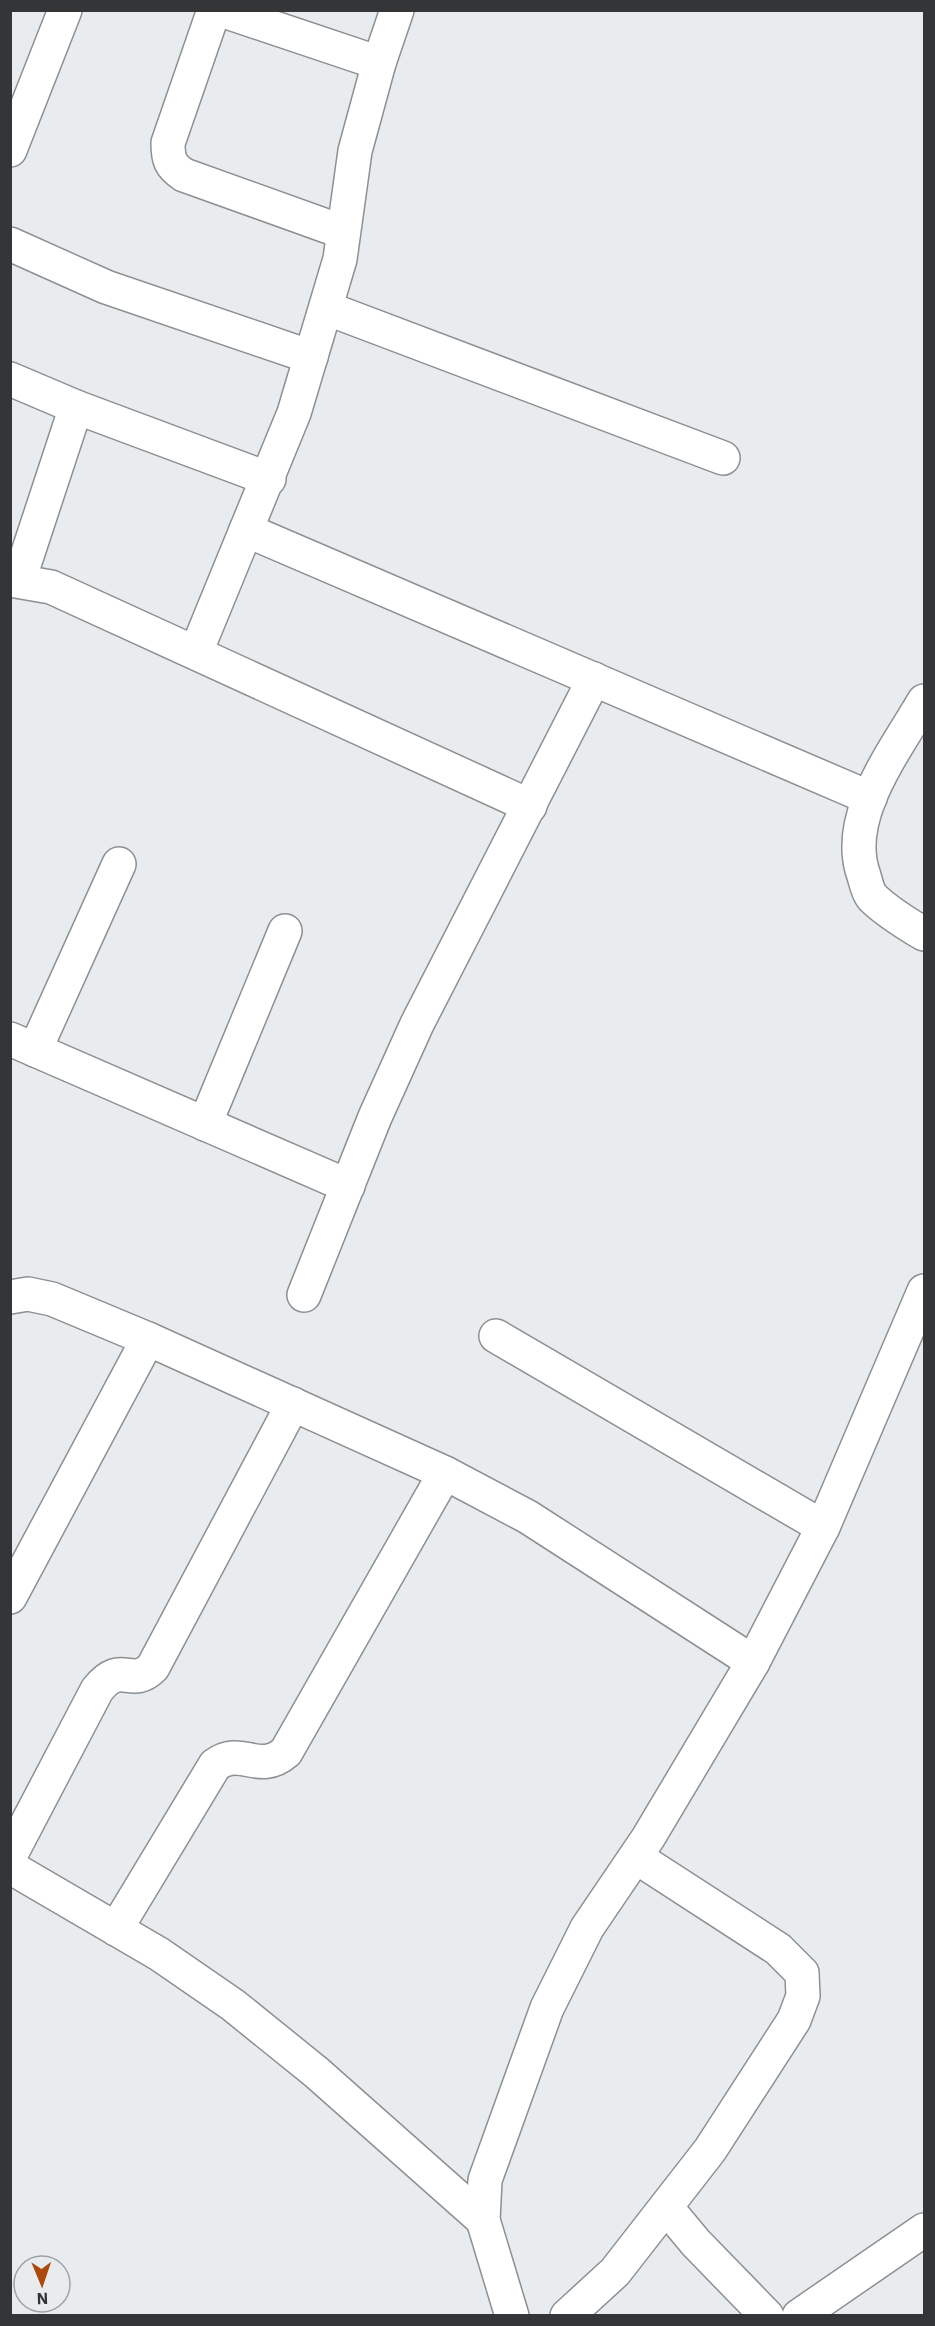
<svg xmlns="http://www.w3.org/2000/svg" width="935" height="2326" font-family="'IBM Plex Sans',sans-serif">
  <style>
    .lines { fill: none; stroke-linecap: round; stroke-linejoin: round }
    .street-casing { stroke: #8d9092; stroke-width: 36 }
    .street { stroke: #fff; stroke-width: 33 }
  </style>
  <rect width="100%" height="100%" fill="#e8ecee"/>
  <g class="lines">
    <g class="street-casing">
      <g id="street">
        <path d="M214,10L168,143C168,159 170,166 184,175L343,232"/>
        <path d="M221,10L379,63"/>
        <path d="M10,150L65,10"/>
        <path d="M10,244L106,287L311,357"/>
        <path d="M326,308L723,458"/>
        <path d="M10,379L76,407"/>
        <path d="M246,530L870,798"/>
        <path d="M10,580L51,587L530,806"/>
        <path d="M19,580L76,407L269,479"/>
        <path d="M196,652L294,413L340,259L355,151L379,63L397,10"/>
        <path d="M924,701C896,750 842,817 864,876C866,883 868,892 872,897C887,912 907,924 924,934"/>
        <path d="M10,1039L348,1186"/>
        <path d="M35,1050L119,864"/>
        <path d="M205,1124L285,931"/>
        <path d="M304,1295L375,1117L417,1024L594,679"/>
        <path d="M10,1297L28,1294L52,1299L148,1339L445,1473L528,1517L753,1662"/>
        <path d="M496,1336L823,1527"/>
        <path d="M10,1597L148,1339"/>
        <path d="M10,1856L97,1690C122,1658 130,1690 153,1667L293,1404"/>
        <path d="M10,1867L159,1954L233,2005L316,2072L483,2220"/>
        <path d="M116,1929L215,1765C242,1745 258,1776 286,1752L445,1473"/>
        <path d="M666,2207L696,2243L767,2316"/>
        <path d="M512,2316L483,2220L485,2180L547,2008L587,1928L648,1838L753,1662L823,1527L924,1291"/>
        <path d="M567,2316L615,2272L710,2150L794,2020L803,1996L802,1973L778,1949L636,1857"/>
        <path d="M799,2316L924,2230"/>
      </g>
    </g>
    <use href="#street" class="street"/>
  </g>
  <rect width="935" height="2326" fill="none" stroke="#343536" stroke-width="24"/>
  <g transform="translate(42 2284) rotate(178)"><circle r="28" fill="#e8ecee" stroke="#a0a3a4" stroke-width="1.5"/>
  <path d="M0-4.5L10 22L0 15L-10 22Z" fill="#ac4a0e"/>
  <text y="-9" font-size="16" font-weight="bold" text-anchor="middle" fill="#343536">N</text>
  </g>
</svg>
